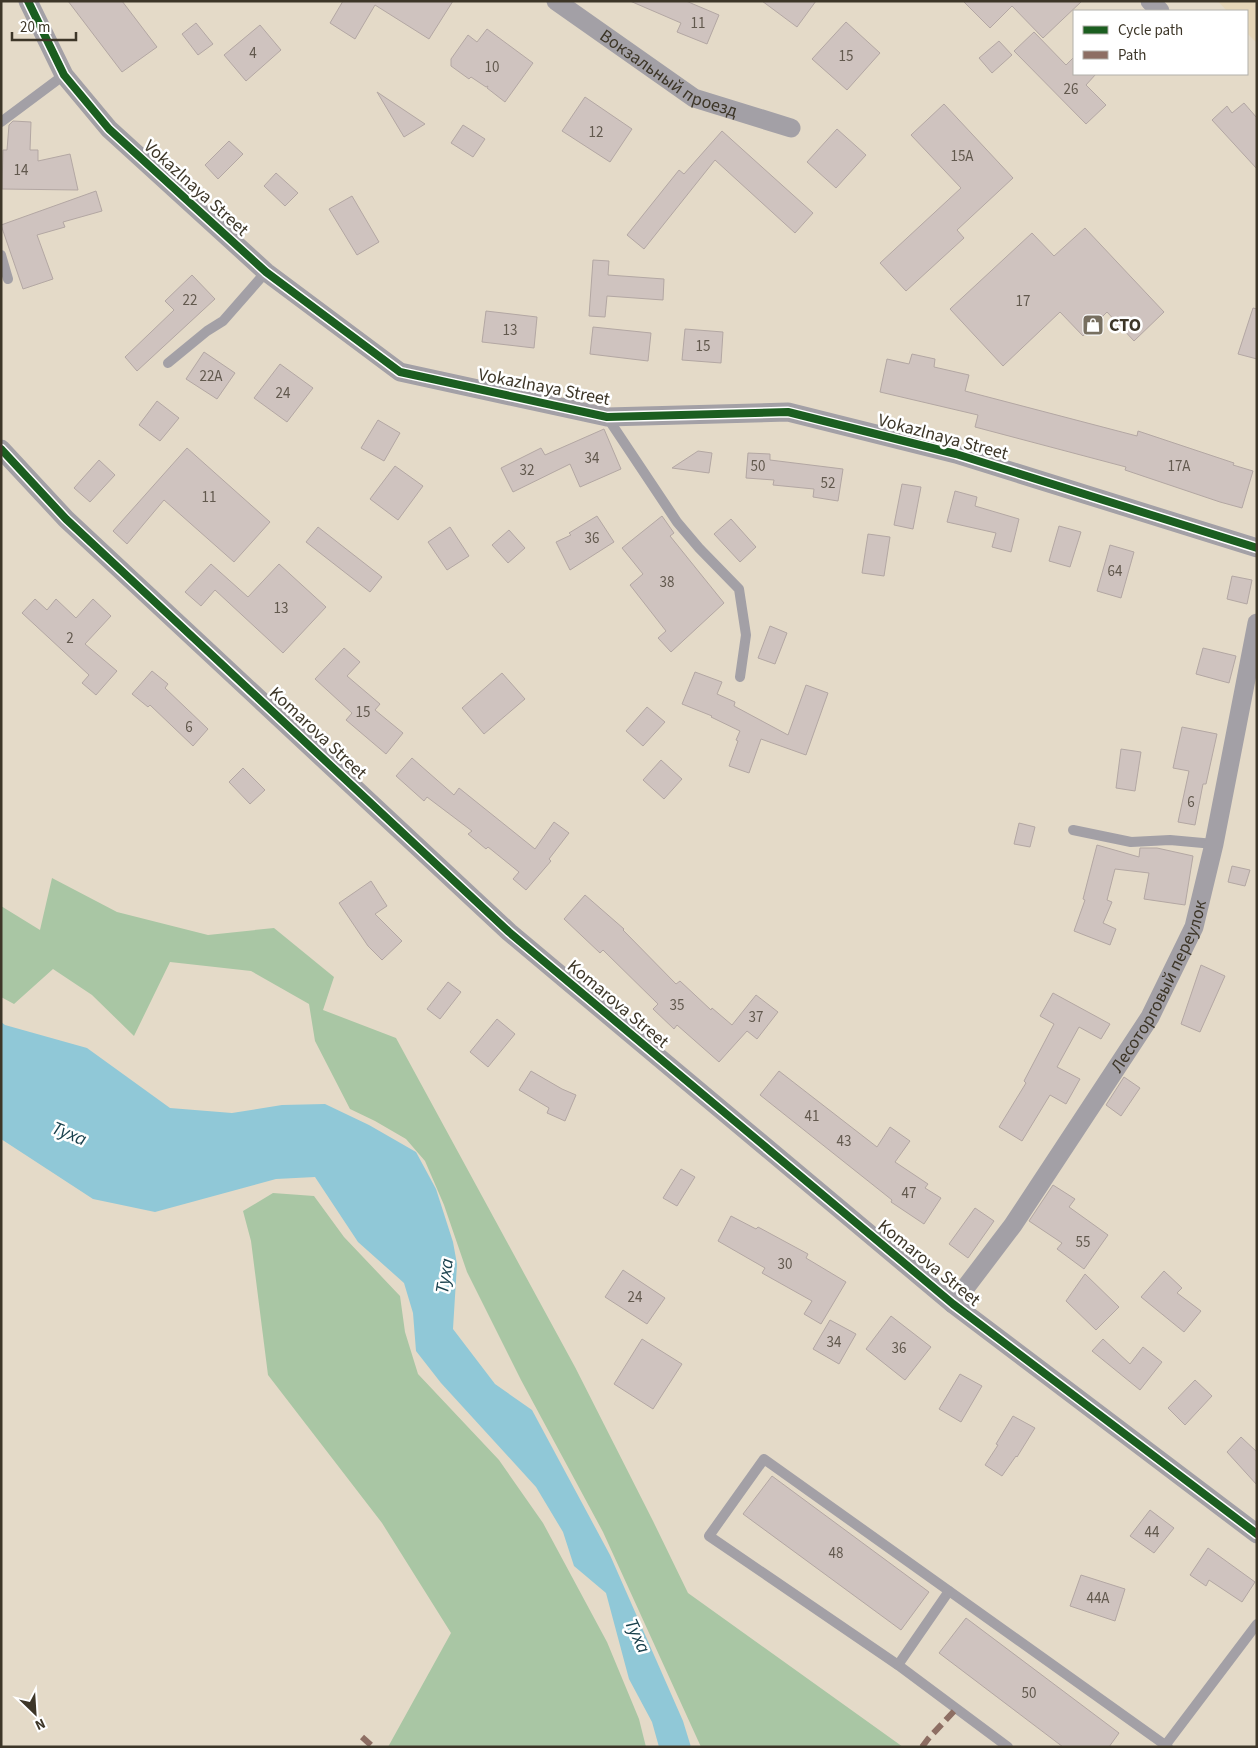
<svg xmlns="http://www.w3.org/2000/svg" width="1258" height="1748" font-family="'Source Sans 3',sans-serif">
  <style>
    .built { fill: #e6d6b7 }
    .forest { fill: #a9c6a4 }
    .water { fill: #90c8d7 }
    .building { fill: #cfc3bf; stroke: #b3a7a3 }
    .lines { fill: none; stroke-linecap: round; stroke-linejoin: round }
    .service { stroke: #a3a0a6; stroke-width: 10 }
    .minor { stroke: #a3a0a6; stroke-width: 19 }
    .quiet { stroke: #8d6e63; stroke-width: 6; stroke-dasharray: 12 6; stroke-linecap: butt }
    .cycleway-casing { stroke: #fff; stroke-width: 11 }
    .cycleway { stroke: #1b5e20; stroke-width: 8 }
    .labels { text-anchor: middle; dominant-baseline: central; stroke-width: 5; stroke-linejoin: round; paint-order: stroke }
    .number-label { font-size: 15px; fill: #62594e }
    .street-label { font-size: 18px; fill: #3d3628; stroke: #fff }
    .poi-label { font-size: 18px; font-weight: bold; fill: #3d3628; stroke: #fff; text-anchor: start }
    .water-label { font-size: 19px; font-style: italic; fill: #1a414d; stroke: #fff }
  </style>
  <rect width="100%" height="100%" fill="#e4dac8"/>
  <path class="built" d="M1218,1H1257V43L1247,33V11H1227Z"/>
  <g class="forest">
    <path d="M52,878L117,912L208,935L274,928L334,977L323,1010L396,1038L575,1367L653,1521L688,1593L903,1747H701L603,1532L521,1380L467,1272L444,1205L425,1161L406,1139L375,1121L350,1109L315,1041L309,1004L251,971L170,962L134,1036L92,995L53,969L14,1004L1,997V906L40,930Z"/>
    <path d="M273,1193L314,1196L344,1237L400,1296L405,1332L418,1374L499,1460L543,1523L607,1642L639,1719L646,1747H388L451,1633L382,1523L268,1375L251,1241L243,1211Z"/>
  </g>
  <path class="water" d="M1,1022L5,1025L87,1048L170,1108L232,1113L282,1105L325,1104L369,1125L416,1152L436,1189L453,1242L457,1264L453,1329L495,1384L532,1410L610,1555L683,1721L691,1747H659L652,1722L629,1679L606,1593L574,1566L563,1532L536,1487L441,1383L416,1351L413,1313L404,1283L358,1242L315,1177L276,1179L155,1212L93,1199L1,1139Z"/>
  <g class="building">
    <path d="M68,1H122L157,47L122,72Z"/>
    <path d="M343,1H453L429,39L375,5L355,39L330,23Z"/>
    <path d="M630,1H686L719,15L707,44L677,32L681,23Z"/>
    <path d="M762,1H816L797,27Z"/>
    <path d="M963,1H1082L1043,38L1012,6L990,28Z"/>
    <path d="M846,22L880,53L847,90L812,59Z"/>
    <path d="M196,23L213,44L198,55L182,34Z"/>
    <path d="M260,25L281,50L246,81L224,55Z"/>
    <path d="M487,29L533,63L505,102L487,88L488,86L486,87L471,77L469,79L451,66V59L468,35L477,42Z"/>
    <path d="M1034,32L1066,65L1074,57V74H1096L1086,85L1106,105L1086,124L1014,51Z"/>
    <path d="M999,41L1012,55L992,73L979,58Z"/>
    <path d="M377,92L425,124L404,137Z"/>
    <path d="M585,97L632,129L610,162L562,131Z"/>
    <path d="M1244,103L1257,118V169L1212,120L1227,106L1232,113Z"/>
    <path d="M944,104L1013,178L957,230L964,238L906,291L880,263L961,188L911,135Z"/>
    <path d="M13,121L31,122L30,150H38V161L70,154L78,190L2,189L3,150H7L9,125Z"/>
    <path d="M463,125L485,139L473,157L451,143Z"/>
    <path d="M837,129L866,155L836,188L807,162Z"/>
    <path d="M722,131L813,213L795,233L715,160L644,249L627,235L679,170L684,174Z"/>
    <path d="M229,141L243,154L218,179L205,165Z"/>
    <path d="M276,173L298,193L285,206L264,186Z"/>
    <path d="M96,191L102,211L63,222L65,227L37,235L53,279L23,289L1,225Z"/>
    <path d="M352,196L379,242L357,255L329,209Z"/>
    <path d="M1085,228L1164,312L1134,341L1107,312L1083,336L1060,312L1003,366L950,309L1032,233L1054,256Z"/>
    <path d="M593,260L609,261L608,275L664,279L663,300L607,296L605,317L589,316Z"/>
    <path d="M192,275L215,299L137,371L125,357L174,310L165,301Z"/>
    <path d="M1253,308L1257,309V359L1238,354Z"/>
    <path d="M486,311L537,317L534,348L482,342Z"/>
    <path d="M593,327L651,333L648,361L590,354Z"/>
    <path d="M685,329L723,332L721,363L682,360Z"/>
    <path d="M204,352L235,373L217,399L186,379Z"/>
    <path d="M912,354L935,359L934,367L969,375L965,391L1137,436L1138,431L1234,463L1233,465L1253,471L1242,508L1220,502L1125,470L1126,467L975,427L978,415L880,392L887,359L909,364Z"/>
    <path d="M280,364L313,388L287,422L254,398Z"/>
    <path d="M157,401L179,418L160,441L139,425Z"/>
    <path d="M378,420L400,433L384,461L361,448Z"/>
    <path d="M604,429L621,469L580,487L570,464L513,492L501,468L541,448L545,455Z"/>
    <path d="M187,448L270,522L234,562L164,500L127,544L113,531Z"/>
    <path d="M698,451L712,453L709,473L672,468Z"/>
    <path d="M748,453L770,454V460L843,469L838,501L813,497L814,489L773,485L774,480L746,478Z"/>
    <path d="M99,460L115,475L90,502L74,488Z"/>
    <path d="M395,466L423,486L398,520L370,499Z"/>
    <path d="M902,484L921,487L913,529L894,525Z"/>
    <path d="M955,491L977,497L975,506L1019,519L1011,552L992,547L996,533L947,522Z"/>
    <path d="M597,516L614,542L570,570L556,542L571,535L569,533Z"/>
    <path d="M662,516L674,533L670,536L724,603L671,652L658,638L666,631L630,585L643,574L622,548Z"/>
    <path d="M731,519L756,547L740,562L714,534Z"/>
    <path d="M1059,526L1081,532L1070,567L1049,561Z"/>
    <path d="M318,527L382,577L370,592L306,542Z"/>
    <path d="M450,527L469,556L447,570L428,542Z"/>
    <path d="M509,530L525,548L508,563L492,545Z"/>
    <path d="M868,534L890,537L884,576L862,573Z"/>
    <path d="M1110,545L1134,552L1121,598L1097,591Z"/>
    <path d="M211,564L248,597L279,564L326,607L283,653L215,590L201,606L185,592Z"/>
    <path d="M1232,576L1252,580L1247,604L1227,599Z"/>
    <path d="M35,599L47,610L56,599L76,618L93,599L111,616L85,644L117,671L96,695L82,683L89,675L22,613Z"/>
    <path d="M770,626L787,633L775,664L758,658Z"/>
    <path d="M344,648L360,662L347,676L380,704L375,710L403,733L386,754L346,720L352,713L315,679Z"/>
    <path d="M1203,648L1236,656L1229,683L1196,674Z"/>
    <path d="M152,671L168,684L165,688L208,729L193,746L150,705L148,707L132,694Z"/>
    <path d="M695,672L722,682L717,694L735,702L734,706L788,735L806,685L828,693L806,755L761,739L749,773L729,766L738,741L736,740L740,731L711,717L712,716L682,704Z"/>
    <path d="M502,673L525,699L484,734L462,708Z"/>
    <path d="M647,707L665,722L643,746L626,731Z"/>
    <path d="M1182,727L1217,734L1206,784H1203L1195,825L1178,822L1189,771L1173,768Z"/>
    <path d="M1121,749L1141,752L1135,791L1116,788Z"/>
    <path d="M412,758L454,795L459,788L535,849L554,822L569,833L549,859L551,861L526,890L513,879L519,872L488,847L486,849L468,834L472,831L427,797L424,801L396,776Z"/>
    <path d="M661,760L682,779L664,799L643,780Z"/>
    <path d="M243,768L265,790L250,804L229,782Z"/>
    <path d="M1019,823L1035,827L1030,847L1014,844Z"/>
    <path d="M1097,845L1139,857L1140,848H1157L1193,856L1185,905L1144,899L1149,873L1115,869L1107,900L1112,902L1103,923L1116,929L1110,945L1074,931L1085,900L1083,899Z"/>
    <path d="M1232,866L1250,870L1245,886L1228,882Z"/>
    <path d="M371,881L387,906L375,914L402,941L382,960L368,946L339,903Z"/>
    <path d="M585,895L624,929L623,930L676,984L680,981L711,1010L712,1008L732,1025L756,995L778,1012L757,1039L747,1031L719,1062L677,1025L674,1029L653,1009L658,1004L603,950L600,953L564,919Z"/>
    <path d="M1201,965L1225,976L1200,1032L1181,1024Z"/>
    <path d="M448,982L461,992L440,1019L427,1009Z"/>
    <path d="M1053,993L1110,1024L1101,1039L1079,1027L1057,1067L1080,1079L1066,1104L1050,1095L1022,1141L999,1127L1026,1083L1024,1081L1054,1024L1040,1016Z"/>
    <path d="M497,1019L515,1034L488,1067L470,1052Z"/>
    <path d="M531,1071L562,1089L576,1095L565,1121L547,1113L549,1108L519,1090Z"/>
    <path d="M779,1071L877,1147L890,1127L910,1141L895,1162L928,1184L925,1188L941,1198L924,1224L891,1202L892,1200L760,1095Z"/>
    <path d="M1124,1077L1140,1088L1121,1116L1106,1105Z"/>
    <path d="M681,1169L695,1177L677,1206L663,1198Z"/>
    <path d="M1053,1185L1075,1199L1069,1207L1108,1235L1084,1269L1057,1249L1062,1243L1029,1221Z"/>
    <path d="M975,1208L994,1221L968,1258L949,1244Z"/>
    <path d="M731,1216L756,1229L758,1227L808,1254L806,1258L846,1282L821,1324L804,1314L812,1301L762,1273L765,1268L718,1241Z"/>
    <path d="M623,1270L665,1298L647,1324L605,1297Z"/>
    <path d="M1164,1271L1182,1288L1177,1293L1201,1311L1184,1332L1141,1297Z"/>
    <path d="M1085,1274L1119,1307L1096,1330L1066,1301Z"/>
    <path d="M891,1316L931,1347L905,1380L866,1349Z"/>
    <path d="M830,1320L856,1334L839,1364L813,1349Z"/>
    <path d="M642,1339L682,1364L653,1409L614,1384Z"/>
    <path d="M1103,1339L1130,1364L1143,1347L1162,1362L1140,1390L1092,1351Z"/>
    <path d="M960,1374L982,1386L961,1422L939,1409Z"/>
    <path d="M1195,1380L1212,1396L1185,1425L1168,1408Z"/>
    <path d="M1013,1416L1035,1428L1017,1457L1016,1456L1002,1476L985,1465L998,1445L996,1444Z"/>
    <path d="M1241,1437L1257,1452V1485L1227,1452Z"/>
    <path d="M772,1476L929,1592L901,1630L743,1514Z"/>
    <path d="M1150,1510L1174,1528L1154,1553L1130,1536Z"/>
    <path d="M1208,1548L1255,1582L1242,1602L1209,1580L1206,1586L1190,1575Z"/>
    <path d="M1081,1575L1125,1589L1115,1621L1070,1606Z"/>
    <path d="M966,1618L1119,1733L1109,1747H1063L939,1653Z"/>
  </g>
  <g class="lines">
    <g class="service">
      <path d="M1,122L64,75"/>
      <path d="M1,255L8,279"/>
      <path d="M168,363L207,331L223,321L266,272"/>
      <path d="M607,417L677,522L699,548L739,589L746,635L740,677"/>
      <path d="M1073,830L1131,842L1170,840L1214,844"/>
      <path d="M898,1665L949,1591"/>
      <path d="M1008,1747L898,1665L709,1536L764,1459L1168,1747"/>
      <path d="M1164,1747L1257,1624"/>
    </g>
    <g class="minor">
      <path d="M28,1L64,75L109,129L266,272L400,372L607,417L788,412L956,454L1257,548"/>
      <path id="s1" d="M556,1L694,98L791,128"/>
      <path d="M1150,1L1160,11"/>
      <path d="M1,449L66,519L509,932L953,1304L1257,1534"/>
      <path id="s2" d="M953,1304L1013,1225L1150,1017L1194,927L1214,844L1257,623"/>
    </g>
    <g class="quiet">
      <path d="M362,1737L373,1747"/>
      <path d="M922,1747L928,1739L956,1709"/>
    </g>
    <g class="cycleway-casing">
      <g id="cycleway">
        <path d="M28,1L64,75L109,129L266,272L400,372L607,417L788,412L956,454L1257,548"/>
        <path d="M1,449L66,519L509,932L953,1304L1257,1534"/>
      </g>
    </g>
    <use href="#cycleway" class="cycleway"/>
  </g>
  <defs>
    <g id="shop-square" transform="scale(1.125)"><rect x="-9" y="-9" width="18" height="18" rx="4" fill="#776f60" stroke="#fff"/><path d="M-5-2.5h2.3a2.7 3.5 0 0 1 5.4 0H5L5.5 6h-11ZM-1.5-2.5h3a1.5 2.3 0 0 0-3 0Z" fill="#fff"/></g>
  </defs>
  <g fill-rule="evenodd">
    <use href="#shop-square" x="1093" y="325"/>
  </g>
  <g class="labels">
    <g class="number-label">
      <text x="698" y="23">11</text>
      <text x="253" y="53">4</text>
      <text x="846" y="56">15</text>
      <text x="492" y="67">10</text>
      <text x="1071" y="89">26</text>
      <text x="596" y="132">12</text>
      <text x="962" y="156">15А</text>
      <text x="21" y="170">14</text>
      <text x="190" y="300">22</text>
      <text x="1023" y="301">17</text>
      <text x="510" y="330">13</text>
      <text x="703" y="346">15</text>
      <text x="211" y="376">22А</text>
      <text x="283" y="393">24</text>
      <text x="592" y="458">34</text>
      <text x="758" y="466">50</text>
      <text x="1179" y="466">17А</text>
      <text x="527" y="470">32</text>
      <text x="828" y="483">52</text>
      <text x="209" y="497">11</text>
      <text x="592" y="538">36</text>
      <text x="1115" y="571">64</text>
      <text x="667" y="582">38</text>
      <text x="281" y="608">13</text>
      <text x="70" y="638">2</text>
      <text x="363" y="712">15</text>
      <text x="189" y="727">6</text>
      <text x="1191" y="802">6</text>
      <text x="677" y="1005">35</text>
      <text x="756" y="1017">37</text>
      <text x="812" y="1116">41</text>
      <text x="844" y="1141">43</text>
      <text x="909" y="1193">47</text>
      <text x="1083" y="1242">55</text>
      <text x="785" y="1264">30</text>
      <text x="635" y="1297">24</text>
      <text x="834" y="1342">34</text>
      <text x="899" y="1348">36</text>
      <text x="1152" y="1532">44</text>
      <text x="836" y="1553">48</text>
      <text x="1098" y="1598">44А</text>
      <text x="1029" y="1693">50</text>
    </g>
    <g class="street-label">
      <text stroke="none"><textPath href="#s1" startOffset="135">Вокзальный проезд</textPath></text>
      <text transform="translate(196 188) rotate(42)">Vokazlnaya Street</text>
      <text transform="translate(544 387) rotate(11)">Vokazlnaya Street</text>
      <text transform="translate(943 437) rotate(15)">Vokazlnaya Street</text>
      <text transform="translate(318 733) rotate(43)">Komarova Street</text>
      <text stroke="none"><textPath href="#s2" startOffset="380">Лесоторговый переулок</textPath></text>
      <text transform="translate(618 1004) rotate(40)">Komarova Street</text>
      <text transform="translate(929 1263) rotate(39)">Komarova Street</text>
    </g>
    <g class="poi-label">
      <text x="1109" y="325">СТО</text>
    </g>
    <g class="water-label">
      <text transform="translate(69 1134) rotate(22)">Туха</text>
      <text transform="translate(445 1276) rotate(-81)">Туха</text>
      <text transform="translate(637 1636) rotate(65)">Туха</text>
    </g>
  </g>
  <rect width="1258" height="1748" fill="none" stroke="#3d3628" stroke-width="5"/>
  <rect x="1073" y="10" width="175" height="65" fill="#ffffff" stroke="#b1afa9"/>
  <rect x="1083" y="26" width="25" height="8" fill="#1b5e20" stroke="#b1afa9"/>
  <text x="1118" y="35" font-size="15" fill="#3d3628">Cycle path</text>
  <rect x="1083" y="51" width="25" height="8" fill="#8d6e63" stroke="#b1afa9"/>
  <text x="1118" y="60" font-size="15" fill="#3d3628">Path</text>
  <g transform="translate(35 1713) rotate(155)" stroke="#ffffff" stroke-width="4" paint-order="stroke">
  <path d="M0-4L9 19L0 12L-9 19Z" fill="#3d3628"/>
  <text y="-8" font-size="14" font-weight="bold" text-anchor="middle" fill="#3d3628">N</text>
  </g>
  <path d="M12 32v8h64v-8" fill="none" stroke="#3d3628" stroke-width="2.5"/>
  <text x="20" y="32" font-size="15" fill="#3d3628" stroke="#ffffff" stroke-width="4" paint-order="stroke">20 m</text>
</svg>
